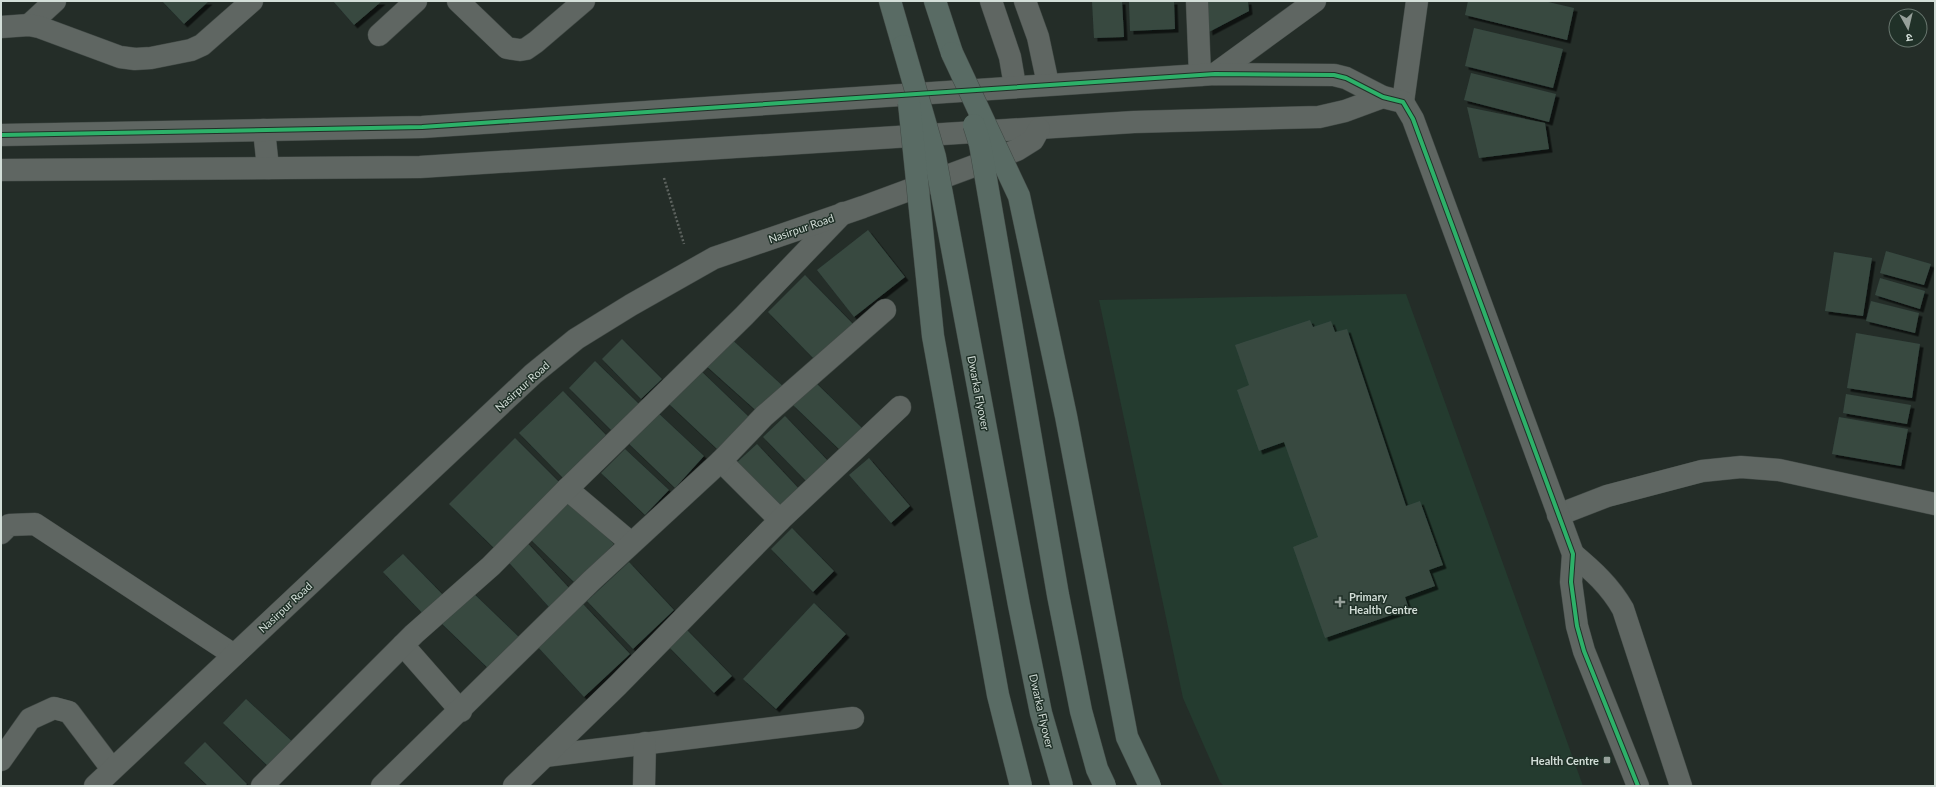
<svg xmlns="http://www.w3.org/2000/svg" width="1936" height="787" font-family="Lato,'Noto Sans Devanagari',sans-serif">
  <style>
    .built { fill: #243b2f }
    .building { fill: #374941; filter: url(#shadow) }
    .lines { fill: none; stroke-linecap: round; stroke-linejoin: round }
    .street-casing { stroke: #414945; stroke-width: 23 }
    .secondary-casing { stroke: #414945; stroke-width: 23 }
    .primary-casing { stroke: #414945; stroke-width: 23 }
    .path { stroke: #5d635f; stroke-width: 2.5; stroke-dasharray: 2 2; stroke-linecap: butt }
    .street { stroke: #5f6662; stroke-width: 22 }
    .secondary { stroke: #5f6662; stroke-width: 22 }
    .primary { stroke: #596b64; stroke-width: 22 }
    .primary-bridge-casing { stroke: #414945; stroke-width: 23; stroke-linecap: butt }
    .primary-bridge { stroke: #596b64; stroke-width: 22 }
    .cycleway-casing { stroke: #203128; stroke-width: 6 }
    .cycleway { stroke: #2db169; stroke-width: 4 }
    .poi-dot { fill: #96a09a; stroke: #203128; stroke-width: 1.5 }
    .labels { text-anchor: middle; dominant-baseline: central; stroke-width: 3; stroke-linejoin: round; paint-order: stroke }
    .street-label { font-size: 11px; fill: #d3ded8; stroke: #203128 }
    .poi-label { font-size: 11px; font-weight: bold; fill: #d3ded8; stroke: #203128; text-anchor: start }
  </style>
  <defs>
    <filter id="shadow"><feDropShadow dx="3.5" dy="3.5" stdDeviation="0" flood-color="#0009"/></filter>
  </defs>
  <rect width="100%" height="100%" fill="#242d28"/>
  <path class="built" d="M1406,294L1583,786H1224L1220,782L1183,698L1099,300Z"/>
  <g class="building">
    <path d="M162,1H209L184,24Z"/>
    <path d="M333,1H382L354,25Z"/>
    <path d="M1092,1H1122L1124,37L1094,38Z"/>
    <path d="M1129,1H1174L1175,29L1130,31Z"/>
    <path d="M1205,1H1248L1249,11L1209,32Z"/>
    <path d="M1468,1H1544L1574,8L1567,40L1465,15Z"/>
    <path d="M1474,28L1563,49L1553,88L1465,66Z"/>
    <path d="M1471,73L1556,94L1549,122L1464,100Z"/>
    <path d="M1467,107L1545,123L1549,149L1479,158Z"/>
    <path d="M868,230L905,277L854,317L817,270Z"/>
    <path d="M1886,251L1931,264L1924,285L1880,273Z"/>
    <path d="M1834,252L1872,258L1863,316L1825,311Z"/>
    <path d="M805,275L855,326L818,363L768,312Z"/>
    <path d="M1880,278L1925,291L1920,309L1875,295Z"/>
    <path d="M1871,301L1919,313L1915,333L1866,321Z"/>
    <path d="M1310,320L1313,327L1331,321L1335,332L1347,329L1406,506L1420,501L1443,565L1429,570L1435,586L1405,597L1409,609L1325,638L1293,547L1318,537L1284,442L1259,451L1237,390L1249,385L1235,345Z"/>
    <path d="M1856,333L1920,344L1912,398L1847,388Z"/>
    <path d="M728,336L785,388L761,415L703,363Z"/>
    <path d="M622,339L662,379L641,399L602,359Z"/>
    <path d="M595,361L640,405L613,432L569,388Z"/>
    <path d="M700,370L749,417L717,449L668,403Z"/>
    <path d="M814,381L864,430L842,452L792,404Z"/>
    <path d="M563,391L606,435L563,478L519,433Z"/>
    <path d="M1846,394L1911,405L1907,424L1843,413Z"/>
    <path d="M654,409L704,456L675,488L625,440Z"/>
    <path d="M785,416L829,462L808,483L763,437Z"/>
    <path d="M1839,417L1908,429L1901,466L1832,454Z"/>
    <path d="M515,438L562,485L497,551L449,504Z"/>
    <path d="M757,444L802,492L779,514L734,465Z"/>
    <path d="M625,449L669,490L645,515L601,473Z"/>
    <path d="M869,458L910,506L891,523L849,475Z"/>
    <path d="M565,497L614,544L575,583L527,536Z"/>
    <path d="M792,528L834,571L813,592L771,549Z"/>
    <path d="M522,537L570,589L549,607L502,555Z"/>
    <path d="M403,554L447,599L427,618L383,572Z"/>
    <path d="M629,562L674,610L633,649L587,601Z"/>
    <path d="M469,589L523,641L492,672L438,620Z"/>
    <path d="M814,603L846,634L776,709L743,679Z"/>
    <path d="M583,604L630,654L584,697L537,646Z"/>
    <path d="M686,629L732,676L714,693L668,646Z"/>
    <path d="M246,699L296,745L272,770L223,723Z"/>
    <path d="M205,742L247,784L245,786H208L184,763Z"/>
  </g>
  <g class="lines">
    <g class="street-casing">
      <g id="street">
        <path d="M458,1L507,48L520,50L526,49L536,42L584,1"/>
        <path d="M1197,1L1200,75"/>
        <path d="M29,25L55,1"/>
        <path d="M1,27L29,25L39,27L120,57L135,59L151,58L191,50L202,45L252,1"/>
        <path d="M379,35L416,1"/>
        <path d="M721,461L780,520"/>
        <path d="M567,489L631,543"/>
        <path d="M1558,515L1607,496L1702,471L1741,467L1779,470L1935,504"/>
        <path d="M1,533L9,525L35,524L234,655"/>
        <path d="M403,645L461,711"/>
        <path d="M545,756L853,718"/>
        <path d="M1,760L30,719L54,708L69,712L112,769"/>
        <path d="M262,786L414,634L491,566L567,489L744,316L843,213"/>
        <path d="M382,786L591,581L721,461L764,416L885,310"/>
        <path d="M514,786L618,685L780,520L900,407"/>
        <path d="M644,786L645,743"/>
      </g>
    </g>
    <g class="secondary-casing">
      <g id="secondary">
        <path d="M991,1L1010,57L1015,86"/>
        <path d="M1025,1L1038,37L1048,84"/>
        <path d="M1215,74L1315,1"/>
        <path d="M1403,102L1417,1"/>
        <path d="M264,130L268,168"/>
        <path d="M1,135L422,127L1215,74L1334,75L1346,78L1383,97L1403,102L1413,119L1573,554L1571,582L1577,626L1584,651L1638,786"/>
        <path d="M1,170L420,167L1134,122L1319,117L1345,111L1383,97"/>
        <path d="M1573,554C1593,571 1610,586 1623,609L1681,786"/>
        <path d="M95,786L533,374L576,339L631,305L714,258L863,207L1017,150L1033,140L1039,129"/>
      </g>
    </g>
    <g class="primary-casing">
      <g id="primary">
        <path d="M890,1L903,46"/>
        <path d="M935,1L952,53"/>
      </g>
    </g>
    <path class="path" d="M664,178L684,244"/>
    <use href="#street" class="street"/>
    <use href="#secondary" class="secondary"/>
    <use href="#primary" class="primary"/>
    <g class="primary-bridge-casing">
      <g id="primary-bridge">
        <path d="M903,46L935,157L1019,605L1041,713L1062,786"/>
        <path d="M952,53L1019,196L1066,416L1127,737L1150,786"/>
        <path d="M909,103L933,336L998,695L1021,786"/>
        <path d="M974,125L980,144L1058,595L1081,711L1097,769L1105,786"/>
      </g>
    </g>
    <use href="#primary-bridge" class="primary-bridge"/>
    <g class="cycleway-casing">
      <path id="cycleway" d="M1,135L422,127L1215,74L1334,75L1346,78L1383,97L1403,102L1413,119L1573,554L1571,582L1577,626L1584,651L1638,786"/>
    </g>
    <use href="#cycleway" class="cycleway"/>
  </g>
  <g class="poi-dot">
    <path d="M1338 596h4v4h4v4h-4v4h-4v-4h-4v-4h4z"/>
    <rect x="1603" y="756" width="8" height="8" rx="2"/>
  </g>
  <g class="labels">
    <g class="street-label">
      <text transform="translate(801 228) rotate(-19)">Nasirpur Road</text>
      <text transform="translate(522 386) rotate(-42)">Nasirpur Road</text>
      <text transform="translate(979 393) rotate(79)">Dwarka Flyover</text>
      <text transform="translate(285 607) rotate(-43)">Nasirpur Road</text>
      <text transform="translate(1042 711) rotate(77)">Dwarka Flyover</text>
    </g>
    <g class="poi-label">
      <text x="1349" y="596">Primary<tspan x="1349" dy="13">Health Centre</tspan></text>
      <text x="1599" y="760" text-anchor="end">Health Centre</text>
    </g>
  </g>
  <rect width="1936" height="787" fill="none" stroke="#d3ded8" stroke-width="4"/>
  <g transform="translate(1908 28) rotate(172)"><circle r="19" fill="#203128" stroke="#68766e"/>
  <path d="M0-3L7 15L0 10L-7 15Z" fill="#96a09a"/>
  <text y="-6" font-size="11" font-weight="bold" text-anchor="middle" fill="#d3ded8">उ</text>
  </g>
</svg>
